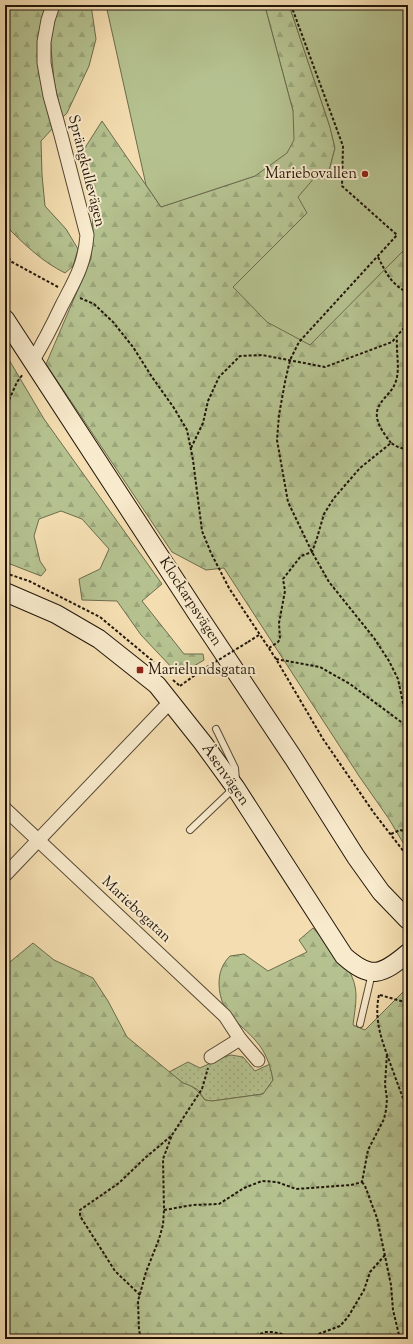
<svg xmlns="http://www.w3.org/2000/svg" width="413" height="1344" font-family="'Sorts Mill Goudy',serif">
  <style>
    .grass { fill: url(#grass-dots); stroke: #6c6c4d }
    .forest { fill: url(#forest-firs); stroke: #6c6c4d }
    .green { fill: #b5c290; stroke: #6c6c4d }
    .lines { fill: none; stroke-linecap: round; stroke-linejoin: round }
    .lane-casing { stroke: #564834; stroke-width: 8 }
    .street-casing { stroke: #564834; stroke-width: 15 }
    .secondary-casing { stroke: #22160a; stroke-width: 20 }
    .path { stroke: #22160a; stroke-width: 2; stroke-dasharray: 3 2; stroke-linecap: butt }
    .lane { stroke: #f8eacc; stroke-width: 6 }
    .street { stroke: #f8eacc; stroke-width: 13 }
    .secondary { stroke: #f8eacc; stroke-width: 18 }
    .path-bridge { stroke: #22160a; stroke-width: 2; stroke-dasharray: 3 2; stroke-linecap: butt }
    .poi-dot { fill: #8f2418; stroke: #f8eacc; stroke-width: 1.5 }
    .labels { text-anchor: middle; dominant-baseline: central; stroke-width: 4; stroke-linejoin: round; paint-order: stroke }
    .street-label { font-size: 15px; fill: #22160a; stroke: #f8eacc }
    .poi-label { font-size: 15px; fill: #22160a; stroke: #f8eacc; text-anchor: end }
  </style>
  <defs>
    <pattern id="grass-dots" width="8" height="8" patternUnits="userSpaceOnUse"><rect width="8" height="8" fill="#b5c290"/><path d="M2 2h.1M6 6h.1" fill="none" stroke="#9ba67b" stroke-width="1.8" stroke-linecap="round"/></pattern>
    <pattern id="forest-firs" width="22" height="20" patternUnits="userSpaceOnUse"><rect width="22" height="20" fill="#b5c290"/><path d="M5 1l3.5 6h-7zM16 11l3.5 6h-7z" fill="#9ba67b"/></pattern>
  </defs>
  <rect width="100%" height="100%" fill="#f4deb1"/>
  <filter id="stains"><feTurbulence type="fractalNoise" baseFrequency=".005" numOctaves="4"/><feColorMatrix values="0 0 0 0 .2 0 0 0 0 .09 0 0 0 0 .02 0 0 0 .5 -.17"/></filter>
  <radialGradient id="worn" r=".72"><stop offset=".6" stop-color="#630" stop-opacity="0"/><stop offset="1" stop-color="#630" stop-opacity=".3"/></radialGradient>
  <path class="grass" d="M231,1055L243,1057L255,1071L270,1064L273,1080L263,1094L212,1101L205,1100L198,1090L193,1087L183,1083L169,1072L188,1062L200,1068L224,1057Z"/>
  <g class="forest">
    <path d="M5,5H47L44,87L49,118L53,128L41,141L42,175L45,206L66,229L78,249L73,266L65,273C41,261 24,244 5,225Z"/>
    <path d="M59,5H91L96,39L89,66L67,113L62,118L54,81L50,36Z"/>
    <path d="M270,5H289L330,127L335,148L329,171L315,177L307,213L233,287L402,252L408,247V851L389,819L359,776L224,568L206,570L172,552L46,364L91,259L93,232L91,192L83,151L102,121L161,207L255,176L293,111L266,10Z"/>
    <path d="M5,353L44,419L162,584L142,601L184,654H203L204,660L184,672L175,671L141,635L117,601L82,600L79,579L100,569L109,549L82,519L61,511L39,519L34,536L40,561L46,570L41,576L5,562Z"/>
    <path d="M313,928C330,947 357,969 356,997C356,1006 354,1016 353,1025L365,1030L408,987V1339H5V1122L7,1117L5,1111V966L33,943L54,960L93,978L108,1001L127,1037L183,1083C196,1087 196,1090 205,1100L212,1101L263,1094L273,1080C271,1068 267,1056 260,1046C243,1023 220,1017 219,984C219,973 222,964 230,956L244,954L268,971L307,952L299,940Z"/>
  </g>
  <g class="green">
    <path d="M106,5H270L266,10L293,111L294,140L287,153L255,176L161,207L146,185Z"/>
    <path d="M289,5H408V247L402,252L310,345L267,322L233,287L307,213L298,197L315,177L329,171L335,148L330,127Z"/>
  </g>
  <g class="lines">
    <g class="lane-casing">
      <g id="lane">
        <path d="M216,729L235,768L236,780"/>
        <path d="M190,830L233,789"/>
        <path d="M360,1024L372,973"/>
      </g>
    </g>
    <g class="street-casing">
      <g id="street">
        <path d="M33,360C44,342 53,324 62,305C75,280 85,264 87,235L61,135L50,96L44,63V42L48,20L53,5"/>
        <path d="M5,809L225,1016L240,1039L258,1060"/>
        <path d="M5,875L171,701"/>
        <path d="M211,1057L240,1039"/>
      </g>
    </g>
    <g class="secondary-casing">
      <g id="secondary">
        <path d="M5,319L198,615L294,759L356,857L381,892L408,920"/>
        <path d="M5,592L56,614L99,639L157,685L203,743L235,787L344,956C371,980 382,975 408,953"/>
      </g>
    </g>
    <g class="path">
      <path d="M291,5L343,146L342,186L397,235L299,342L290,360L285,382L279,415L277,440L288,502L312,552L329,582L374,638L389,661L398,679L408,727"/>
      <path d="M5,254L12,262L58,287"/>
      <path d="M378,257C386,273 391,284 408,293"/>
      <path d="M80,298L94,304L113,322L133,347L152,377L174,408L187,430L193,460L202,531L211,553L229,588L276,659L323,739L374,813L408,857"/>
      <path d="M5,409L17,382L23,374"/>
      <path d="M391,443C383,432 371,418 380,404C385,396 393,391 396,381C400,369 396,351 397,338"/>
      <path d="M191,448L203,423L208,401L219,377L240,356L262,355L325,367L392,342L408,323"/>
      <path d="M5,573L29,581L100,617L154,662"/>
      <path d="M248,642L259,635"/>
      <path d="M269,648L278,642L280,639L279,623L285,591L283,579L301,556L312,552L317,538L324,514L334,498L360,468L391,443L398,447L408,450"/>
      <path d="M276,659L320,667L350,684L408,727"/>
      <path d="M173,680L180,686"/>
      <path d="M180,686L202,670"/>
      <path d="M391,834L400,830L408,832"/>
      <path d="M379,995C373,1022 384,1046 393,1071C398,1085 403,1098 408,1112"/>
      <path d="M380,995L408,1003"/>
      <path d="M362,1182L365,1186L377,1218L391,1285L393,1310L400,1339"/>
      <path d="M164,1210L193,1205L219,1204L244,1188L262,1181L277,1182L296,1189L351,1185L362,1182L368,1150L384,1119L386,1110L387,1099L385,1085L387,1053"/>
      <path d="M140,1295L115,1271L80,1216V1210L119,1183L145,1158L171,1136"/>
      <path d="M141,1339L139,1330L138,1301L146,1272L159,1239L163,1225L164,1210L163,1159L172,1135L202,1089L208,1068"/>
      <path d="M246,1339L266,1332H273L290,1336L308,1338L340,1326L348,1317L364,1290L370,1272L385,1255"/>
    </g>
    <use href="#lane" class="lane"/>
    <use href="#street" class="street"/>
    <use href="#secondary" class="secondary"/>
    <path class="path-bridge" d="M202,670L248,642"/>
  </g>
  <g class="poi-dot">
    <circle cx="365" cy="174" r="4"/>
    <rect x="136" y="666" width="8" height="8" rx="2"/>
  </g>
  <g class="labels">
    <g class="street-label">
      <text transform="translate(86 171) rotate(76)">Sprängkullevägen</text>
      <text transform="translate(190 602) rotate(57)">Klockarpsvägen</text>
      <text transform="translate(225 775) rotate(55)">Åsenvägen</text>
      <text transform="translate(136 910) rotate(43)">Mariebogatan</text>
    </g>
    <g class="poi-label">
      <text x="357" y="174">Mariebovallen</text>
      <text x="148" y="670" text-anchor="start">Marielundsgatan</text>
    </g>
  </g>
  <rect width="413" height="1344" fill="none" stroke="#f4deb1" stroke-width="20"/>
  <rect x="6" y="6" width="401" height="1332" fill="none" stroke="#22160a" stroke-width="2"/>
  <rect x="10" y="10" width="393" height="1324" fill="none" stroke="#22160a"/>
  <rect width="100%" height="100%" filter="url(#stains)"/>
  <rect width="100%" height="100%" fill="url(#worn)"/>
</svg>
